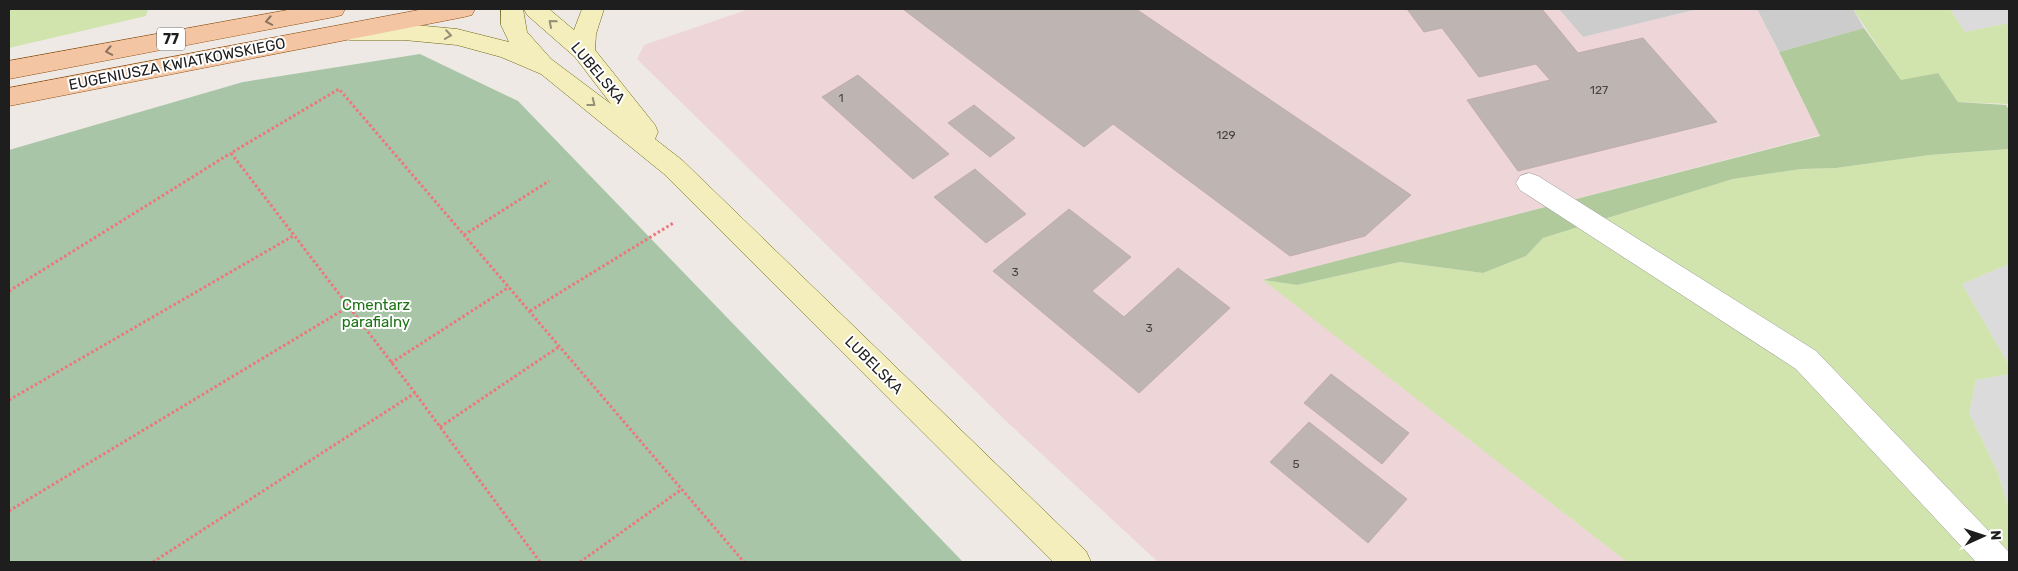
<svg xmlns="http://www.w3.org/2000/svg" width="2018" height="571" font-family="Rubik,sans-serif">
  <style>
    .residential { fill: #dcdbdb }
    .commercial { fill: #eed5d8 }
    .religious { fill: #ccc }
    .grass { fill: #d1e4ae }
    .forest { fill: #b1ca9c }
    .cemetery { fill: #a8c5a7 }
    .building { fill: #beb4b1; stroke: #beaea8 }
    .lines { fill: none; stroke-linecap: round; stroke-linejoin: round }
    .street-casing { stroke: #9b9b9b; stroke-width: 1 }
    .secondary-casing { stroke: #6c670d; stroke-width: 1 }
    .primary-casing { stroke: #8c4d0c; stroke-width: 1 }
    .path { stroke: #ef757c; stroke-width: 3; stroke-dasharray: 2.5 2.5; stroke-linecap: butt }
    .street { fill: #fff; fill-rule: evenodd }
    .secondary { fill: #f4eebc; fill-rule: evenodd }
    .primary { fill: #f4c5a3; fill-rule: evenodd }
    .oneway { stroke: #897260 }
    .oneway2 { stroke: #949075 }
    .labels { text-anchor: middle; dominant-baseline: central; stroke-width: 4; stroke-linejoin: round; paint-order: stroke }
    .number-label { font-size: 12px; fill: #464443 }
    .shield { fill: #fff; stroke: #626262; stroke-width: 1 }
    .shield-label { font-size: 14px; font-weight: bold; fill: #1e1e1e }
    .street-label { font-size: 15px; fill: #1e1e1e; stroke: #fff }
    .park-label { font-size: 15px; fill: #1b7314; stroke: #fff }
  </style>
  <rect width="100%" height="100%" fill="#eee9e5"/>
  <g class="residential">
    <path d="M1950,9H2009V23L1965,32Z"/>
    <path d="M2009,264V365L1962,284Z"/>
    <path d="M2009,374V510L1998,473L1969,413L1976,380Z"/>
  </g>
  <path class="commercial" d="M749,9H1559L1583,37L1698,9H1757L1820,135L1264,280L1627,562H1158L1005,420L637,59L644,45Z"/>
  <g class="religious">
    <path d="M1559,9H1698L1583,37Z"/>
    <path d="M1757,9H1853L1864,28L1779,52Z"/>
  </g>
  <g class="grass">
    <path d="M9,9H148L146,16L9,48Z"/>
    <path d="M1853,9H1950L1965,32L2009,23V104L1958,102L1938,73L1901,81Z"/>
    <path d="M2009,149V264L1962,284L2009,365V374L1976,380L1969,413L1998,473L2009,510V562H1627L1263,280L1297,285L1400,262L1483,273L1526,256L1543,238L1733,179L1801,169L1836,168L1930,155Z"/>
  </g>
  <path class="forest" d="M1864,28L1901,80L1938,73L1958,102L2006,105L2009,110V149L1930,155L1836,168L1801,169L1733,179L1543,238L1526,256L1483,273L1400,262L1297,285L1263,280L1820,136L1779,52Z"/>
  <path class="cemetery" d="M420,54L518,101L963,562H9V150L243,82Z"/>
  <g class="building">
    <path d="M903,9H1136L1411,195L1365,236L1290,256L1113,124L1084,147Z"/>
    <path d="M1407,9H1542L1578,53L1643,38L1717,122L1518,171L1467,100L1550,80L1536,64L1479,77L1442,28L1424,32Z"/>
    <path d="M858,75L949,154L913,179L822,97Z"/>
    <path d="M974,105L1015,138L990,157L948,123Z"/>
    <path d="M975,169L1026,214L986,243L934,197Z"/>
    <path d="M1069,209L1131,257L1092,291L1124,317L1178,268L1230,308L1139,393L993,271Z"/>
    <path d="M1331,374L1409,433L1382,464L1304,403Z"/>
    <path d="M1309,422L1407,499L1368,543L1270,462Z"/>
  </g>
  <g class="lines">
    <g class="street-casing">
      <path id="street" d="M1529,173L1538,176L1816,351L2008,551L2009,562H1976L1796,369L1520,190L1516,183L1520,176Z"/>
    </g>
    <g class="secondary-casing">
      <path id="secondary" d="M501,9H523L527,32L551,59L611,104L575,57L527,15L524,9H549L574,30L582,9H604L596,34L595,50L655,125L658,132L655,139L682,160L1086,551L1091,562H1053L664,174L541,74L501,57L457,45L404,40H350L342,38L338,32L342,26L350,24H404L457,29L509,42L501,25Z"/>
    </g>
    <g class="primary-casing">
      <g id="primary">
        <path d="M293,9H345L342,15L334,17L9,79V61Z"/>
        <path d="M424,9H475L472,15L464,17L9,106V88Z"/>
      </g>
    </g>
    <g class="path">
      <path d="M464,235L549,181"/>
      <path d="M9,291L231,153"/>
      <path d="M530,311L675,222"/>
      <path d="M391,363L509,287"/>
      <path d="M9,400L293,236"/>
      <path d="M440,427L560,346"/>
      <path d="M9,511L348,307"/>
      <path d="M153,562L415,393"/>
      <path d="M540,562L415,393L231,153L339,89L744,562"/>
      <path d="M580,562L682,489"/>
    </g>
    <use href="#street" class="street"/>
    <use href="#secondary" class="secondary"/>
    <use href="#primary" class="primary"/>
  </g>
  <defs><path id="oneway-chevron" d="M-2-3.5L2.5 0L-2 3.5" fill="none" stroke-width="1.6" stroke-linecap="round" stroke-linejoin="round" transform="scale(1.25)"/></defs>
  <g class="oneway">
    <use href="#oneway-chevron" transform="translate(269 21) rotate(169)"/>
    <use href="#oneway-chevron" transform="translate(109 51) rotate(169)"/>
  </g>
  <g class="oneway2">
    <use href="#oneway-chevron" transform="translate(552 23) rotate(-139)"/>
    <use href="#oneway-chevron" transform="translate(448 35) rotate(8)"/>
    <use href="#oneway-chevron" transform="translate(592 103) rotate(38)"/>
  </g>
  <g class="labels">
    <g class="number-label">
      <text x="1599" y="90">127</text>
      <text x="841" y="98">1</text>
      <text x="1226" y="135">129</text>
      <text x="1015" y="272">3</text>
      <text x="1149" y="328">3</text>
      <text x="1296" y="464">5</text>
    </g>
    <rect class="shield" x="157" y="27.5" width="28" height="23" rx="4"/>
    <g class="shield-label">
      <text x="171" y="39">77</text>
    </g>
    <g class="street-label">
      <text transform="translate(177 64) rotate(-11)">EUGENIUSZA KWIATKOWSKIEGO</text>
      <text transform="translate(598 73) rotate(50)">LUBELSKA</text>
      <text transform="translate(874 365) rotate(45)">LUBELSKA</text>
    </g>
    <g class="park-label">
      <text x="376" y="305">Cmentarz<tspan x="376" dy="17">parafialny</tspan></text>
    </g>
  </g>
  <rect width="2018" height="571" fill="none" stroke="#1e1e1e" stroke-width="20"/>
  <g transform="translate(1983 536) rotate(87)" stroke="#ffffff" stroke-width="4" paint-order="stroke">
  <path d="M0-4L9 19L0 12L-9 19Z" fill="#1e1e1e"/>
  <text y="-8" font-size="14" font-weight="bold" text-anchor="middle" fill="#1e1e1e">N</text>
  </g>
</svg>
